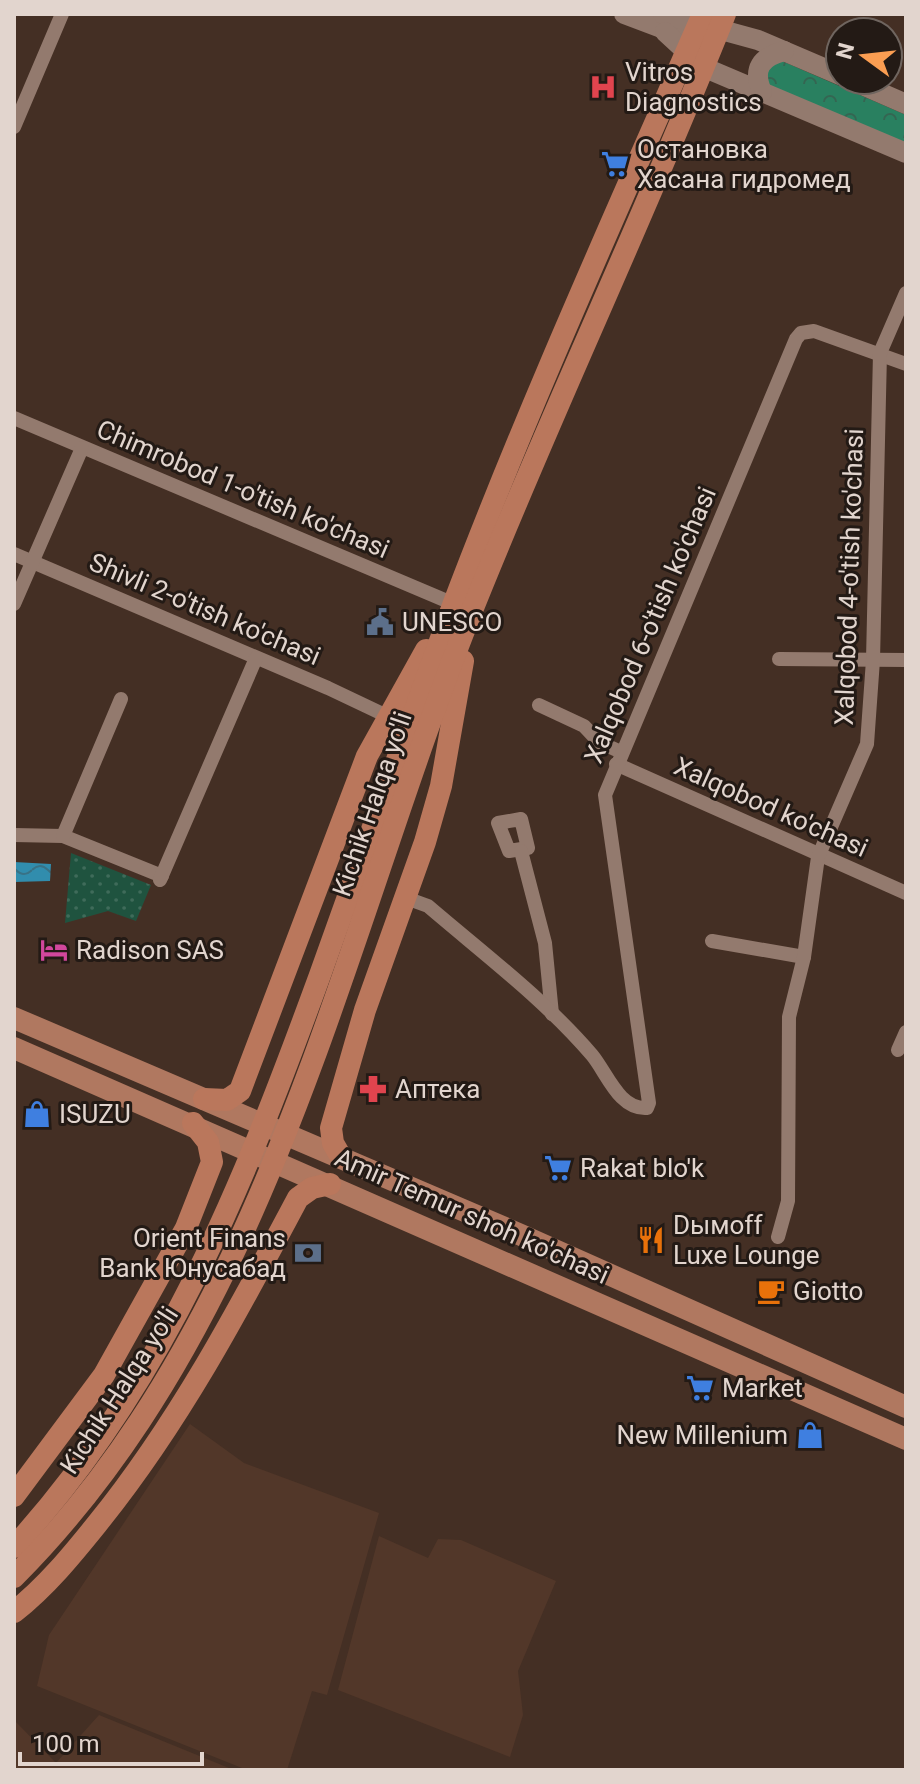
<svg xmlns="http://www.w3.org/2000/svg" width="920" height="1784" font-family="Roboto,sans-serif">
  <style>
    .built { fill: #523729 }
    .grass { fill: url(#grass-dots) }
    .forest { fill: url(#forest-crowns) }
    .water { fill: url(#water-waves) }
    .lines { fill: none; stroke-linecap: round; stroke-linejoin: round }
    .minor { stroke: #937a6e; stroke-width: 14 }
    .secondary { stroke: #937a6e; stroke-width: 20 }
    .primary { stroke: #b07860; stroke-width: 22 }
    .trunk { stroke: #ba775c; stroke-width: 22 }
    .labels { text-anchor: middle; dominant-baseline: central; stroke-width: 6; stroke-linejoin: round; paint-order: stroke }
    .poi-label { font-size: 26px; fill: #e2d5ce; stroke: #231a15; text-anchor: start }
    .street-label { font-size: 26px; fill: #e2d5ce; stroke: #231a15 }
  </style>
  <defs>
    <pattern id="grass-dots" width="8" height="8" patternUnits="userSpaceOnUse" patternTransform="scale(2)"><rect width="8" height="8" fill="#1f533f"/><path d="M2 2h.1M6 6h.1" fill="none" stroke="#3f6b5a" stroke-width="1.8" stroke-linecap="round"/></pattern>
    <pattern id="forest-crowns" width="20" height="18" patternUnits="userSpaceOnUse" patternTransform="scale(2)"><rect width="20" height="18" fill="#298060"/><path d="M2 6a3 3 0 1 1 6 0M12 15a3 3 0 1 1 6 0" fill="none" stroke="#346652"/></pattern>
    <pattern id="water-waves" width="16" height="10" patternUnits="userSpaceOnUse" patternTransform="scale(2)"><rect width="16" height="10" fill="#318dad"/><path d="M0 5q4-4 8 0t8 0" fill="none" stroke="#387286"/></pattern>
  </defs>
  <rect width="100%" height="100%" fill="#442f24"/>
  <g class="built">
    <path d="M190,1424L244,1463L379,1513L327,1695L312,1691L287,1770H247L37,1686L49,1635Z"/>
    <path d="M379,1536L428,1558L438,1539L461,1540L556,1581L518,1671L523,1715L510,1757L338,1690Z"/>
    <path d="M99,1715L229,1768V1770H14V1720L56,1763Z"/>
  </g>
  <path class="grass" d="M71,853L151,885L136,921L108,911L65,923Z"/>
  <path class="forest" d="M782,61L906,115V144L770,87L765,80L770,63Z"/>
  <path class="water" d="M14,862L51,864L50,881L14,882Z"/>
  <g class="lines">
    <g class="minor">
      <path d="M14,127L62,14"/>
      <path d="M14,418L454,604"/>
      <path d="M14,554L328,688L387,716"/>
      <path d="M14,604L82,448"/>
      <path d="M779,659L906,660"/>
      <path d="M539,705L584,726L599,742L621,752"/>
      <path d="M616,764L906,893"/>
      <path d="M521,819L528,848L509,851L498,823Z"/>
      <path d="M14,835L63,836L162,876"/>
      <path d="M63,836L121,699"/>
      <path d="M521,851L545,943L552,1014"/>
      <path d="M160,880L256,658"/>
      <path d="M406,898L428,906C484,954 544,999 592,1055C607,1073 619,1110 647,1108L649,1103L605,795L796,339L801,333L814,331L906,364"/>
      <path d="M712,941L804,957"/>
      <path d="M898,1050L906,1032"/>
      <path d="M778,1237L788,1201L789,1017L804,957L818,857L867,744L873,660L880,353L906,293"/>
    </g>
    <g class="secondary">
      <path d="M624,14L677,34"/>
      <path d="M663,14L758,40L840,75"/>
      <path d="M665,32L703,67L906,153"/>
      <path d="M851,80L906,104"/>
      <path d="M762,92C752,69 761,57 784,51"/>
    </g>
    <g class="primary">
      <path d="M14,1018L521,1235L906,1407"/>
      <path d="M14,1048L906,1439"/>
    </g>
    <g class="trunk">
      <path d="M204,1099L227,1100L240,1091L367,756L426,650"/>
      <path d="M341,1157L333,1143L331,1128L365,1010L425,842L441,786L463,661"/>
      <path d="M14,1496L104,1375L186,1228L212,1162L208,1142L193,1123"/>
      <path d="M14,1547C166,1381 244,1183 320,975C364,853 407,730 452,608C528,407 617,211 703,14"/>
      <path d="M14,1577C271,1319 341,940 471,613C551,412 645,216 725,14"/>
      <path d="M14,1612C46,1587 72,1555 97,1524C178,1424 238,1311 298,1198L312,1188L330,1184"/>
    </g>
  </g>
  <defs>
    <g id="hospital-bare" transform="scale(2.16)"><path d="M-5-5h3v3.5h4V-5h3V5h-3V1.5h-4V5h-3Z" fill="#e0444e" stroke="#231a15" stroke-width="2.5" paint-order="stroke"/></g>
    <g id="supermarket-bare" transform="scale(2.16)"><path d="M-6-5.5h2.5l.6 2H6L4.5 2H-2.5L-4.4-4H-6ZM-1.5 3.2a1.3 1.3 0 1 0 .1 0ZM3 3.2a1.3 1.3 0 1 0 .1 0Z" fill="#3f7fe0" stroke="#231a15" stroke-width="2.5" paint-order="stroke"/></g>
    <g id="civic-bare" transform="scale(2.16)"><path d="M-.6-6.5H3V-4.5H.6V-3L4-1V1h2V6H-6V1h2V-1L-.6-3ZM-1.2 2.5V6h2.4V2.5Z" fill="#5c6f8a" stroke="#231a15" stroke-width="2.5" paint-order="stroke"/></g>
    <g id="hotel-bare" transform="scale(2.16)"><path d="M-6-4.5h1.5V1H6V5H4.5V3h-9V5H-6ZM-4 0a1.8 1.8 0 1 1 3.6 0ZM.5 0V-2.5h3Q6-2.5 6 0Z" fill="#d1479c" stroke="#231a15" stroke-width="2.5" paint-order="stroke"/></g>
    <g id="pharmacy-bare" transform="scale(2.16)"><path d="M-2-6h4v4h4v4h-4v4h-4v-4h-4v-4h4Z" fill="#e0444e" stroke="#231a15" stroke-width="2.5" paint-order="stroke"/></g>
    <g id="shop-bare" transform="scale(2.16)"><path d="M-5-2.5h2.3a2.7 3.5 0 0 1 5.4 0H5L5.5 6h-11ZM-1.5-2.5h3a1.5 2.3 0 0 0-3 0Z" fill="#3f7fe0" stroke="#231a15" stroke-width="2.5" paint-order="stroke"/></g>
    <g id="restaurant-bare" transform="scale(2.16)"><path d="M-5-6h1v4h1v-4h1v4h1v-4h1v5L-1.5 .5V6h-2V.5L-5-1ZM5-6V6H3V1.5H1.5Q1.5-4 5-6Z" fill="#e8710a" stroke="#231a15" stroke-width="2.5" paint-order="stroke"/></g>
    <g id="bank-bare" transform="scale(2.16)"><path d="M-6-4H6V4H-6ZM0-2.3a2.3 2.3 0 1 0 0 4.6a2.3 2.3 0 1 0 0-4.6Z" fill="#5c6f8a" stroke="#231a15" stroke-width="2.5" paint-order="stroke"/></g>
    <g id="cafe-bare" transform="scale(2.16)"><path d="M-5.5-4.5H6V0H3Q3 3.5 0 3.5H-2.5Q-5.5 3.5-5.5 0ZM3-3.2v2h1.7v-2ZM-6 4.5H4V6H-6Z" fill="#e8710a" stroke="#231a15" stroke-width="2.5" paint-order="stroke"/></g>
  </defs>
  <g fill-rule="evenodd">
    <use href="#hospital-bare" x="603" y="87"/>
    <use href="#supermarket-bare" x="615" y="164"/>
    <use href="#civic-bare" x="380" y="622"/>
    <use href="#hotel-bare" x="54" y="950"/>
    <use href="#pharmacy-bare" x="373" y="1089"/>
    <use href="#shop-bare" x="37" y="1114"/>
    <use href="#supermarket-bare" x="558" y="1168"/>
    <use href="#restaurant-bare" x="651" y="1240"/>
    <use href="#bank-bare" x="308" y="1253"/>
    <use href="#cafe-bare" x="771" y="1291"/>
    <use href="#supermarket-bare" x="700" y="1388"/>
    <use href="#shop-bare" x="810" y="1435"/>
  </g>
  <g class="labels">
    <g class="poi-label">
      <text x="625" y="72">Vitros<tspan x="625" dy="30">Diagnostics</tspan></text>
      <text x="637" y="149">Остановка<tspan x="637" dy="30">Хасана гидромед</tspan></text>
      <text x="402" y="622">UNESCO</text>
      <text x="76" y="950">Radison SAS</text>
      <text x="395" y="1089">Аптека</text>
      <text x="59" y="1114">ISUZU</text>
      <text x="580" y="1168">Rakat blo'k</text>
      <text x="673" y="1225">Dымоff<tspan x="673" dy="30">Luxe Lounge</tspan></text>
      <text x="286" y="1238" text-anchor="end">Orient Finans<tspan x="286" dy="30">Bank Юнусабад</tspan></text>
      <text x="793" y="1291">Giotto</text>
      <text x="722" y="1388">Market</text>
      <text x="788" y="1435" text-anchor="end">New Millenium</text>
    </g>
    <g class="street-label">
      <text transform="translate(243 489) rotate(23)">Chimrobod 1-o'tish ko'chasi</text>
      <text transform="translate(849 577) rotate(-88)">Xalqobod 4-o'tish ko'chasi</text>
      <text transform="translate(205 609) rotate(23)">Shivli 2-o'tish ko'chasi</text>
      <text transform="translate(650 625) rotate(-67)">Xalqobod 6-o'tish ko'chasi</text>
      <text transform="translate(372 804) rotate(-71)">Kichik Halqa yo'li</text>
      <text transform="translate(771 807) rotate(24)">Xalqobod ko'chasi</text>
      <text transform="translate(472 1216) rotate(24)">Amir Temur shoh ko'chasi</text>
      <text transform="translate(119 1390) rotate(-57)">Kichik Halqa yo'li</text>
    </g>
  </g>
  <rect width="920" height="1784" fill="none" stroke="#e2d5ce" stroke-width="32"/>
  <g transform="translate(864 56) rotate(285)"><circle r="38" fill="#231a15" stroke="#6f655f" stroke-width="2"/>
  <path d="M0-6L14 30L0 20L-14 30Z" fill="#fb9e52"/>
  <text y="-12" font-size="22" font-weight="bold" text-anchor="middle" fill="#e2d5ce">N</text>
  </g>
  <path d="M20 1752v12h182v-12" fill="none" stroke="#e2d5ce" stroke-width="4"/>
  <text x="32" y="1752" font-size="24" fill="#e2d5ce" stroke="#231a15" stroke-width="6" paint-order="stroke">100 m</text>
</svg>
